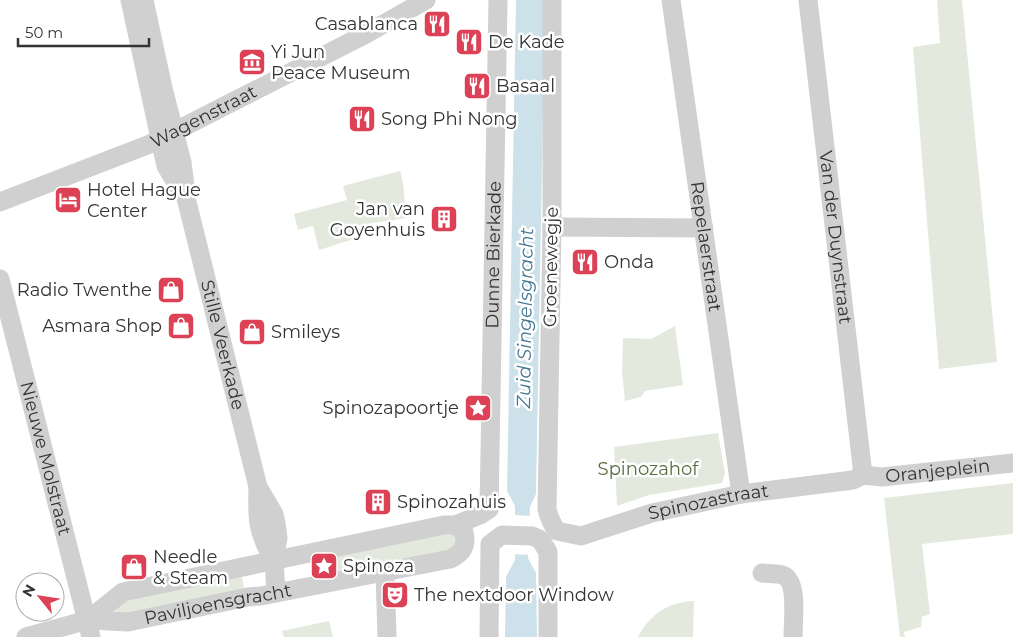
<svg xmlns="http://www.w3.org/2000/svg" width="1013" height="637" font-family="Montserrat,sans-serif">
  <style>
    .green { fill: #e4e9dd }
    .water { fill: #cde1ea }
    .pier { fill: #fff }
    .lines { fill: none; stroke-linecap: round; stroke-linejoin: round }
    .minor { stroke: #d0d0d0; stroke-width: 19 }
    .labels { text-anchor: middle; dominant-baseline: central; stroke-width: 5; stroke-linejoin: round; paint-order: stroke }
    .poi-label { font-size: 18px; fill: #333; stroke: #fff; text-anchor: start }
    .street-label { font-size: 18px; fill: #333; stroke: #fff }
    .park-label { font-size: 18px; fill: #596d41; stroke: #fff }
    .water-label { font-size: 19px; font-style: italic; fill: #437893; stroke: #fff }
  </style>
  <rect width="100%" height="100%" fill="#fff"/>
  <g class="green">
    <path d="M937,0H962L997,362L939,369L913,47L940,43Z"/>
    <path d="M400,171C405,186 404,202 406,218L353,226L354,239L319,250L313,226L298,230L294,214L347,200L343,186Z"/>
    <path d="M675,326L683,385L645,391L641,397L625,401L622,372L623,338L651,339Z"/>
    <path d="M718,433L725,473L722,483L649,495L617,506L614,447Z"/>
    <path d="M1013,483V534L922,544L930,614L922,617L921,627L904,632L905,637H900L884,498Z"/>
    <path d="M455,525L462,551L316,585L309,553Z"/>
    <path d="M241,573L245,592L118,615L114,609L116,602Z"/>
    <path d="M694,601L693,637H638C650,614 668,602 694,601Z"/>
    <path d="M329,621L333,637H284L282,631Z"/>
  </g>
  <path class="water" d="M516,0H545L536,494L530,507L528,558L536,573L537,637H505L506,577L515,560V506L507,491Z"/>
  <path class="pier" d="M512,515L532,516L531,555L512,554Z"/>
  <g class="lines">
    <g class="minor">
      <path d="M130,0L166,166L183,194"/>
      <path id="s1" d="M144,0L163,88L182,162L187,202L258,487C257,519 257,533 274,560"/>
      <path id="s2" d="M552,0V227L547,509C549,518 551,523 557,531L581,536L652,513L741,494L853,480L863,475"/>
      <path id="s3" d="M671,0L741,494"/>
      <path id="s4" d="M808,0L863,475"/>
      <path id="s5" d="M0,202L150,144L366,34L426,0"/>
      <path d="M552,227L704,228"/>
      <path id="s6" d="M0,279L91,637"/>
      <path id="s7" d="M863,475L882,477L1013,463"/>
      <path d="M258,487L274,514L276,523L278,538L274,560L276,593"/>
      <path id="s8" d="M455,525L480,515L489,509L498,0"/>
      <path d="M385,572L387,637"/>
      <path d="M762,573C769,574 783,572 788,579C797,589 793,624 793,637"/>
      <path id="s9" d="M26,637L88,620L128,622L248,597L261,596L450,559C463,553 467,546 464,532L455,525H444L123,592L88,620"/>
      <path d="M489,637L490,544L502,535L532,536L539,539L542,542L548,552V637"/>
    </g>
  </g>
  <defs>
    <g id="restaurant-square" transform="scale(1.4375)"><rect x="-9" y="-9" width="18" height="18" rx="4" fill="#dd4156" stroke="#fff"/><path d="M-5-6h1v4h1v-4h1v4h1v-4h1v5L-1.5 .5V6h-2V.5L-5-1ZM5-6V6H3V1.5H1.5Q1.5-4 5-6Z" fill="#fff"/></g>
    <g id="museum-square" transform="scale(1.4375)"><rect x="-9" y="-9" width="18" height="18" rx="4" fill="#dd4156" stroke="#fff"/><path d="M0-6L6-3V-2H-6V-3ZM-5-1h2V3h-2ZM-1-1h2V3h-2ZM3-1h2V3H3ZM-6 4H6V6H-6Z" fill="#fff"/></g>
    <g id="hotel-square" transform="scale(1.4375)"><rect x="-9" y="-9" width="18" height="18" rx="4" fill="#dd4156" stroke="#fff"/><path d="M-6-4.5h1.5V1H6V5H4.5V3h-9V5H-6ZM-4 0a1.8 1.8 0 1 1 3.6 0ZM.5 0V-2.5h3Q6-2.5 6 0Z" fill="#fff"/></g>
    <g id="building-square" transform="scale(1.4375)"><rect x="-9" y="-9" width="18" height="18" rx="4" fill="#dd4156" stroke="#fff"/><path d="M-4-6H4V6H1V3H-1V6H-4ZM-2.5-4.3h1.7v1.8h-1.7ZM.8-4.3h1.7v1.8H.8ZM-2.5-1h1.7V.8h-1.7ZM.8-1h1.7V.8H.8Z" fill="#fff"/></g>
    <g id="shop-square" transform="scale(1.4375)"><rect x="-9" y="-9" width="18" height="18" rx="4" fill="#dd4156" stroke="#fff"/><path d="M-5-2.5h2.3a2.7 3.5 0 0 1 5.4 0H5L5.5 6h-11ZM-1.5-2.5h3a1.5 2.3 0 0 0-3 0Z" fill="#fff"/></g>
    <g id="sight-square" transform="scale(1.4375)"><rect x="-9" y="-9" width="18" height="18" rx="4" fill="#dd4156" stroke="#fff"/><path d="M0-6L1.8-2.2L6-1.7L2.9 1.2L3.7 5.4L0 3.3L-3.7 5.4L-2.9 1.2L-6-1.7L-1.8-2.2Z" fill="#fff"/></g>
    <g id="theatre-square" transform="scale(1.4375)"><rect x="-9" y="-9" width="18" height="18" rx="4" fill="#dd4156" stroke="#fff"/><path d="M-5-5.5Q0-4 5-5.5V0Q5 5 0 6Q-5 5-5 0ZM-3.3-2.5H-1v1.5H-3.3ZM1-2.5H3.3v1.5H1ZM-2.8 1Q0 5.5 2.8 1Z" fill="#fff"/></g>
  </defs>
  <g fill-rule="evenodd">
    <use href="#restaurant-square" x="437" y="24"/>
    <use href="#restaurant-square" x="469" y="42"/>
    <use href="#museum-square" x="252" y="62"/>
    <use href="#restaurant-square" x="477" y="86"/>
    <use href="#restaurant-square" x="362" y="119"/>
    <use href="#hotel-square" x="68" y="200"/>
    <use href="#building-square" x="444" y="219"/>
    <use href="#restaurant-square" x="585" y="262"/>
    <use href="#shop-square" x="171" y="290"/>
    <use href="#shop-square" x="181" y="326"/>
    <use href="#shop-square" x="252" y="332"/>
    <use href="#sight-square" x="478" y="408"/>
    <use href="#building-square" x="378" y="502"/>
    <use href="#sight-square" x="324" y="566"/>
    <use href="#shop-square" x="134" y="567"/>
    <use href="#theatre-square" x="395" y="595"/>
  </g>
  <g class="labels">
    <g class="poi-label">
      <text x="418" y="24" text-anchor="end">Casablanca</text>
      <text x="488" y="42">De Kade</text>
      <text x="271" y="52">Yi Jun<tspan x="271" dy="21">Peace Museum</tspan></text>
      <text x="496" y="86">Basaal</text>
      <text x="381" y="119">Song Phi Nong</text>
      <text x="87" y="190">Hotel Hague<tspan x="87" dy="21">Center</tspan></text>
      <text x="425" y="209" text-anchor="end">Jan van<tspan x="425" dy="21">Goyenhuis</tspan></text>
      <text x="604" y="262">Onda</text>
      <text x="152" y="290" text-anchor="end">Radio Twenthe</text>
      <text x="162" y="326" text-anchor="end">Asmara Shop</text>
      <text x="271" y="332">Smileys</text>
      <text x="459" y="408" text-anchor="end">Spinozapoortje</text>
      <text x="397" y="502">Spinozahuis</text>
      <text x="153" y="557">Needle<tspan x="153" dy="21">&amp; Steam</tspan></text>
      <text x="343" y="566">Spinoza</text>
      <text x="414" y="595">The nextdoor Window</text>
    </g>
    <g class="street-label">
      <text stroke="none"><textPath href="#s5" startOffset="221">Wagenstraat</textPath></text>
      <text stroke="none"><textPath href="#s4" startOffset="239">Van der Duynstraat</textPath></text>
      <text stroke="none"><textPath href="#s3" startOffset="249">Repelaerstraat</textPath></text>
      <text stroke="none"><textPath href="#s8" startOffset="292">Dunne Bierkade</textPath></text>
      <text transform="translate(551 267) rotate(-89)">Groenewegje</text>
      <text stroke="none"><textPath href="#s1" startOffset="354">Stille Veerkade</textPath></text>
      <text stroke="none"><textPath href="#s6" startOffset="185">Nieuwe Molstraat</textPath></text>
      <text stroke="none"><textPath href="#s7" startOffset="75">Oranjeplein</textPath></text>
      <text stroke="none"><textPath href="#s2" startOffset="690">Spinozastraat</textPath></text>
      <text stroke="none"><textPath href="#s9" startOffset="196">Paviljoensgracht</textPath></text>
    </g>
    <g class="park-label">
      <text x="648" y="469">Spinozahof</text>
    </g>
    <g class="water-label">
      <text transform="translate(525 318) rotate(-89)">Zuid Singelsgracht</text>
    </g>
  </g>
  <g transform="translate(40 597) rotate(300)"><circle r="24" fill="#ffffff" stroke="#adadad"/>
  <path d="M0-4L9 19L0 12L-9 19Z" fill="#dd4156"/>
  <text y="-8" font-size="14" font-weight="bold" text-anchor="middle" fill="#333333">N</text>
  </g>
  <path d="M18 38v8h131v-8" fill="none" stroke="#333333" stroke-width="2.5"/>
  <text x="25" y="38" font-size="15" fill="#333333" stroke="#ffffff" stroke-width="4" paint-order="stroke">50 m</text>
</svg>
